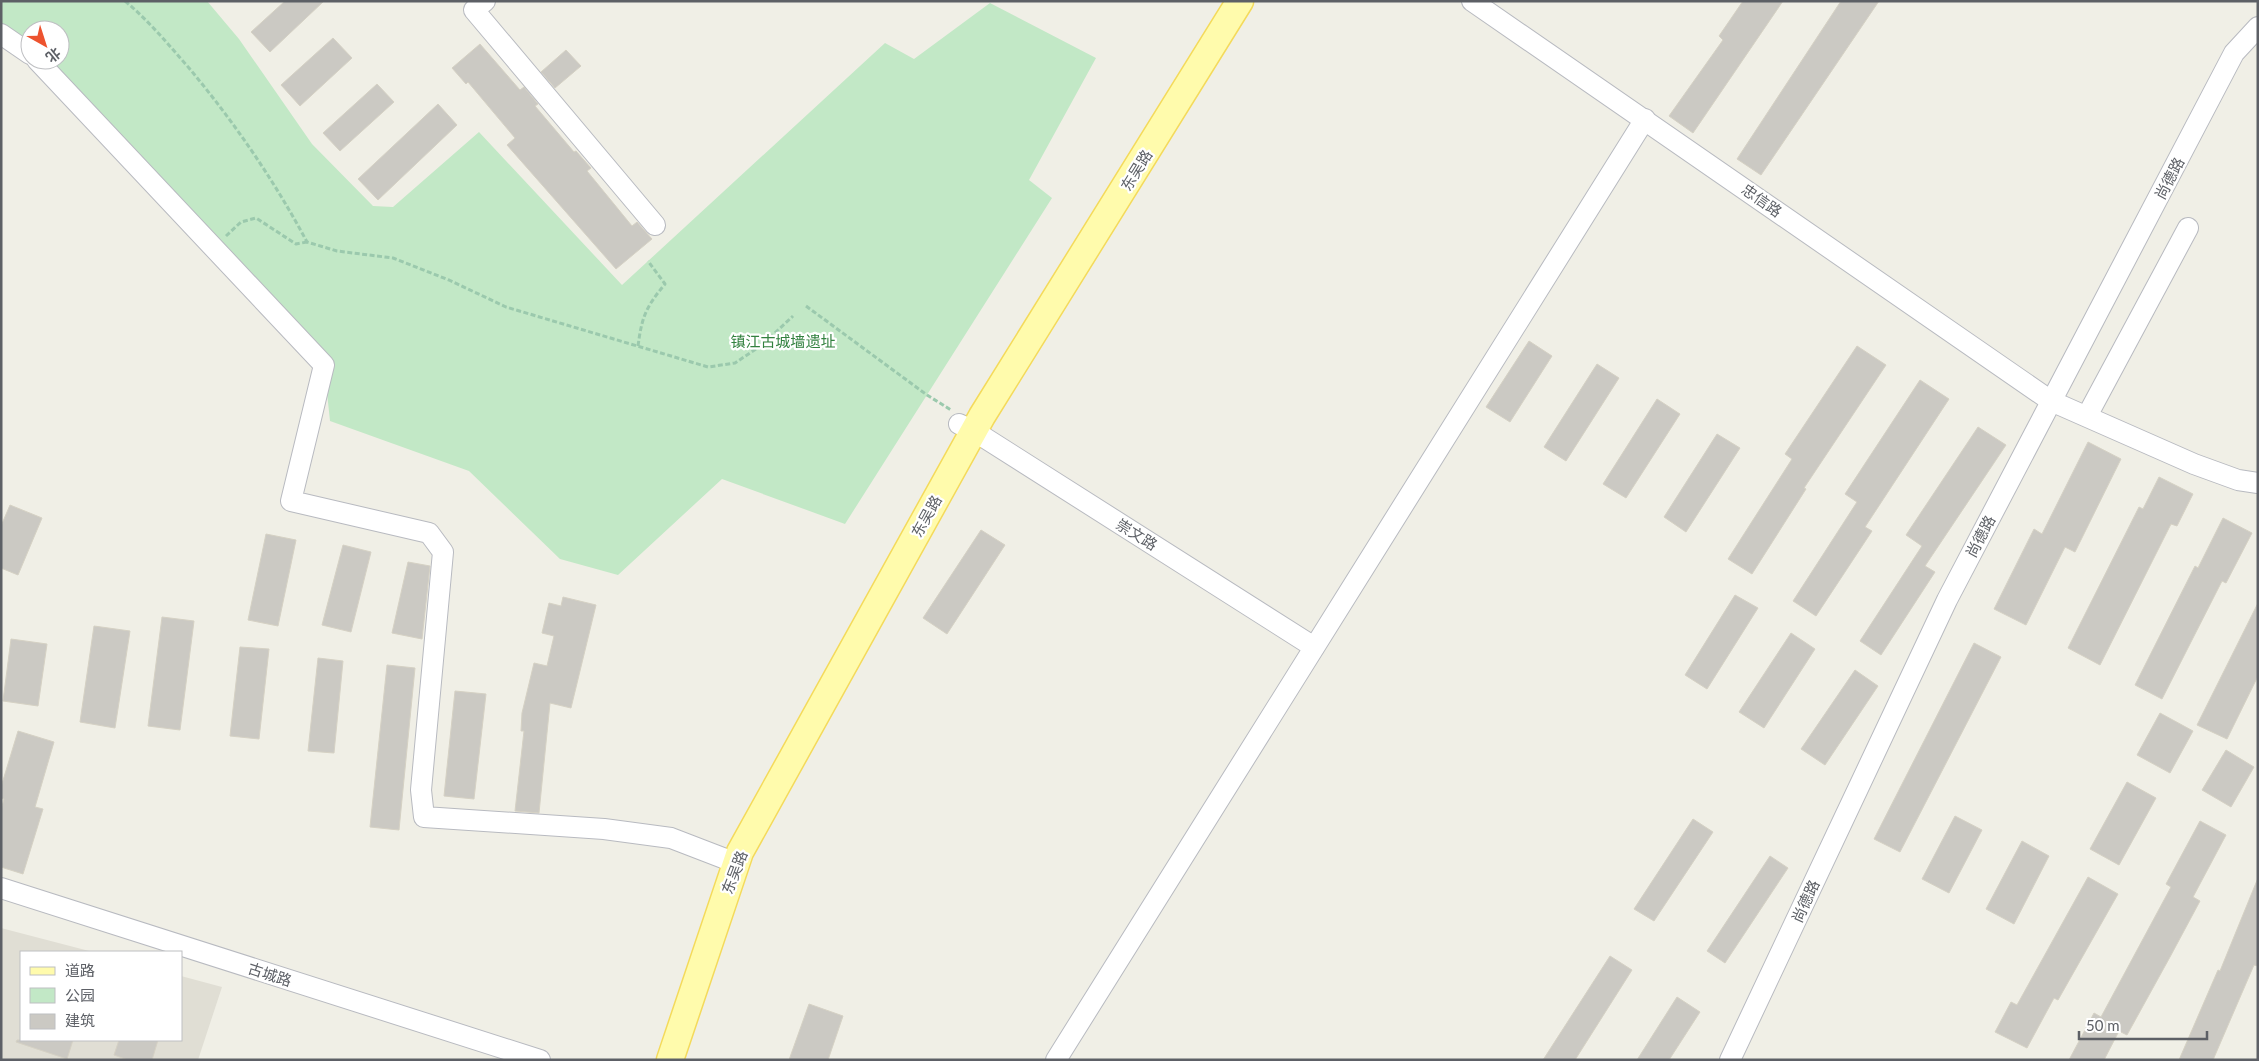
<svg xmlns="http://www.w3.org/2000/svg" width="2259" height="1061" font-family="Lato,'Noto Sans SC',sans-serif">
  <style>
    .education { fill: #e0ded4 }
    .green { fill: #c2e8c6 }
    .building { fill: #cbc9c3; stroke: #d5d1c4 }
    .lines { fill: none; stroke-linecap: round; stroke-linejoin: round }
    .minor-casing { stroke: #b8bac0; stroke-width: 22 }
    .major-casing { stroke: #f4da5b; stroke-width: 29 }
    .path { stroke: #9bc9ad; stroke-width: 3; stroke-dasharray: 5 2.5; stroke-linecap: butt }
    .minor { stroke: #fff; stroke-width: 20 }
    .major { stroke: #fffbac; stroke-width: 26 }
    .labels { text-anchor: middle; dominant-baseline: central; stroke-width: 4.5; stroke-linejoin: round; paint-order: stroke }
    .street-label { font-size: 15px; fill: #5d6066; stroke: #fff }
    .park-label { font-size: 15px; fill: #32813f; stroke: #fff }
  </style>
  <rect width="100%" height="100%" fill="#f0efe6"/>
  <path class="education" d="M1,928L93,952H21V1040H181V976L222,987L198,1060H1Z"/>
  <path class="green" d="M1,1H207L239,39L312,144L373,206L393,207L479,132L622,285L885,43L914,59L990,3L1096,58L1029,180L1052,198L845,524L722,479L618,575L560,559L469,471L330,421L324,364L37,60H60V30H30V54L1,34Z"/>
  <g class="building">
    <path d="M285,1H324L270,52L251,32Z"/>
    <path d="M1743,1H1783L1693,133L1669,116L1723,40L1719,36Z"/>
    <path d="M1841,1H1879L1761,175L1737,159Z"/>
    <path d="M333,38L352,58L300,106L281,85Z"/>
    <path d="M480,44L520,90L524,87L538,104L535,106L574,152L576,151L591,168L587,171L632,226L637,222L652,239L616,269L507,145L515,138L468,82L466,84L452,68Z"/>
    <path d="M566,50L581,66L555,88L541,72Z"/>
    <path d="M377,84L394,102L340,151L323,133Z"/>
    <path d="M438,104L457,125L378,200L358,179Z"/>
    <path d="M1529,341L1552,356L1510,422L1486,407Z"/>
    <path d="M1857,346L1886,365L1804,488L1806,489L1752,574L1728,559L1792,459L1785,454Z"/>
    <path d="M1597,364L1619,378L1566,461L1544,447Z"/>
    <path d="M1920,380L1949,399L1865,527L1872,531L1816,616L1793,601L1857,502L1845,494Z"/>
    <path d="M1657,399L1680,414L1626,498L1603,484Z"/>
    <path d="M1978,427L2006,445L1925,566L1935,572L1881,655L1860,641L1922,546L1906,535Z"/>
    <path d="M1717,434L1740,448L1686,532L1664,517Z"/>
    <path d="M2088,442L2121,459L2075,552L2065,547L2026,625L1994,609L2034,529L2042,534Z"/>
    <path d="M2159,477L2193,494L2177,526L2171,524L2100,665L2068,648L2139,507L2143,509Z"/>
    <path d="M10,505L42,518L18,575L1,568V526Z"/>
    <path d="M2223,518L2252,533L2226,583L2222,581L2162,699L2135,685L2195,566L2198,568Z"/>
    <path d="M981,530L1005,545L947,634L923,618Z"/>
    <path d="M266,534L296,540L278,626L248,620Z"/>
    <path d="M343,545L371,552L351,632L322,625Z"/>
    <path d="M408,562L430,566L422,639L392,633Z"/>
    <path d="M1735,595L1758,608L1707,689L1685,675Z"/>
    <path d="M563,597L596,605L571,708L550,703L539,813L515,811L524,731H521L522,713L534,663L547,666L554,636L542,633L549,603L561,606Z"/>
    <path d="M2258,603V676L2227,739L2197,725Z"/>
    <path d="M162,617L194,621L180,730L148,726Z"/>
    <path d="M94,626L130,631L115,728L80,722Z"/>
    <path d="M1791,633L1815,649L1764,728L1739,712Z"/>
    <path d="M11,639L47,644L38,706L3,701Z"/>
    <path d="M1974,643L2001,657L1900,852L1874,839Z"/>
    <path d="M240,647L269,649L259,739L230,736Z"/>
    <path d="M318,658L343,661L334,753L308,751Z"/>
    <path d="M387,665L415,668L399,830L370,827Z"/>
    <path d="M1855,670L1878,686L1825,765L1801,749Z"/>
    <path d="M455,691L486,694L474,799L444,796Z"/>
    <path d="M2160,713L2193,731L2170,773L2137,755Z"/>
    <path d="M18,731L54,742L35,807L43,809L23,874L1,867V810L4,799L1,798V787Z"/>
    <path d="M2226,750L2254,767L2231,807L2202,790Z"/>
    <path d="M2127,782L2156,798L2119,865L2090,849Z"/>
    <path d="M1955,816L1982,830L1949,893L1922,879Z"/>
    <path d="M1693,819L1713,832L1654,921L1634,909Z"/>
    <path d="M2200,821L2226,835L2193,897L2200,901L2170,957L2127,1035L2119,1031L2104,1060H2069L2094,1013L2101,1017L2171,887L2166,884Z"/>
    <path d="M2022,841L2049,856L2014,924L1986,909Z"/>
    <path d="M1770,856L1788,868L1725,963L1707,951Z"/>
    <path d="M2088,877L2118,894L2058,1000L2054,998L2027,1048L1995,1032L2011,1002L2017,1005Z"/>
    <path d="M2258,878V966L2254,965L2213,1060H2179L2218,970L2220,971Z"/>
    <path d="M1610,956L1632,970L1575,1060H1543Z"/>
    <path d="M1677,997L1700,1012L1669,1060H1637Z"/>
    <path d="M809,1004L843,1016L828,1060H789Z"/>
    <path d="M17,1040H73L67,1059L16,1042Z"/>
    <path d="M119,1040H158L152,1060H128L114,1055Z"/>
  </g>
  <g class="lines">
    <g class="minor-casing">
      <g id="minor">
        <path d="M485,1L474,10L655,225"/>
        <path d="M1472,1L2051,401L2194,464L2238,480L2258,483"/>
        <path d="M1,34L30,54"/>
        <path d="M37,60L324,365L291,501L429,533L443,552L421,790L424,817L604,829L671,838L736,863"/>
        <path d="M2087,416L2188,228"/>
        <path d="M959,424L974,431L1314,647"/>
        <path d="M1,888L540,1060"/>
        <path d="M1056,1060L1645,119"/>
        <path d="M1730,1060L1947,600L2234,53L2258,27"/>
      </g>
    </g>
    <g class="major-casing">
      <path id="major" d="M670,1060L740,852L982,416L1240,1"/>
    </g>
    <g class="path">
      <path d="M125,1C149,21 168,44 189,68C234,122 274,180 307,242L337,251L393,258L449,280L506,307L708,367L735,363L762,345L793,316"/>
      <path d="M226,236L241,222L256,218L296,244L307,242"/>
      <path d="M806,306L927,395L951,410"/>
      <path d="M638,346C642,316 646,307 665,284L648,261"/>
    </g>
    <use href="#minor" class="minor"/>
    <use href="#major" class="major"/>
  </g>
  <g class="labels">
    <g class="street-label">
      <text transform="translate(1136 170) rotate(-58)">东吴路</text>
      <text transform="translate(2169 178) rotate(-62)">尚德路</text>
      <text transform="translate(1762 200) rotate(35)">忠信路</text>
      <text transform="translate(926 516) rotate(-61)">东吴路</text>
      <text transform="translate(1137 534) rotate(32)">崇文路</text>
      <text transform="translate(1980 536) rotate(-62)">尚德路</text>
      <text transform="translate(734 872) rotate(-69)">东吴路</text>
      <text transform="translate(1805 901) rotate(-65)">尚德路</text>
      <text transform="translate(270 974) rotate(18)">古城路</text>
    </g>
    <g class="park-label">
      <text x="783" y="341">镇江古城墙遗址</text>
    </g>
  </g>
  <rect width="2259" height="1061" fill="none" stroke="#5d6066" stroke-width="5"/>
  <rect x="20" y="951" width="162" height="90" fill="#ffffff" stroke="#bebfc2"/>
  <rect x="30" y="967" width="25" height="8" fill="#fffbac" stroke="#bebfc2"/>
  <text x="65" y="976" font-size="15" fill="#5d6066">道路</text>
  <rect x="30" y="988" width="25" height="15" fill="#c2e8c6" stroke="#bebfc2"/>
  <text x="65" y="1001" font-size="15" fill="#5d6066">公园</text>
  <rect x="30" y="1014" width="25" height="15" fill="#cbc9c3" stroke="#bebfc2"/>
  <text x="65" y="1026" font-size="15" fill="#5d6066">建筑</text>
  <g transform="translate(45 45) rotate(141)"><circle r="24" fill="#ffffff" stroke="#bebfc2"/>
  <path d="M0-4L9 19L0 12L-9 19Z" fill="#ed532f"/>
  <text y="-8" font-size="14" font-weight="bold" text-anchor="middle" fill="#5d6066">北</text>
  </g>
  <path d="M2079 1031v8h128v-8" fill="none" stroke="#5d6066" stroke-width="2.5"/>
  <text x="2086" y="1031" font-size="15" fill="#5d6066" stroke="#ffffff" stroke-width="4" paint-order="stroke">50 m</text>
</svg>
